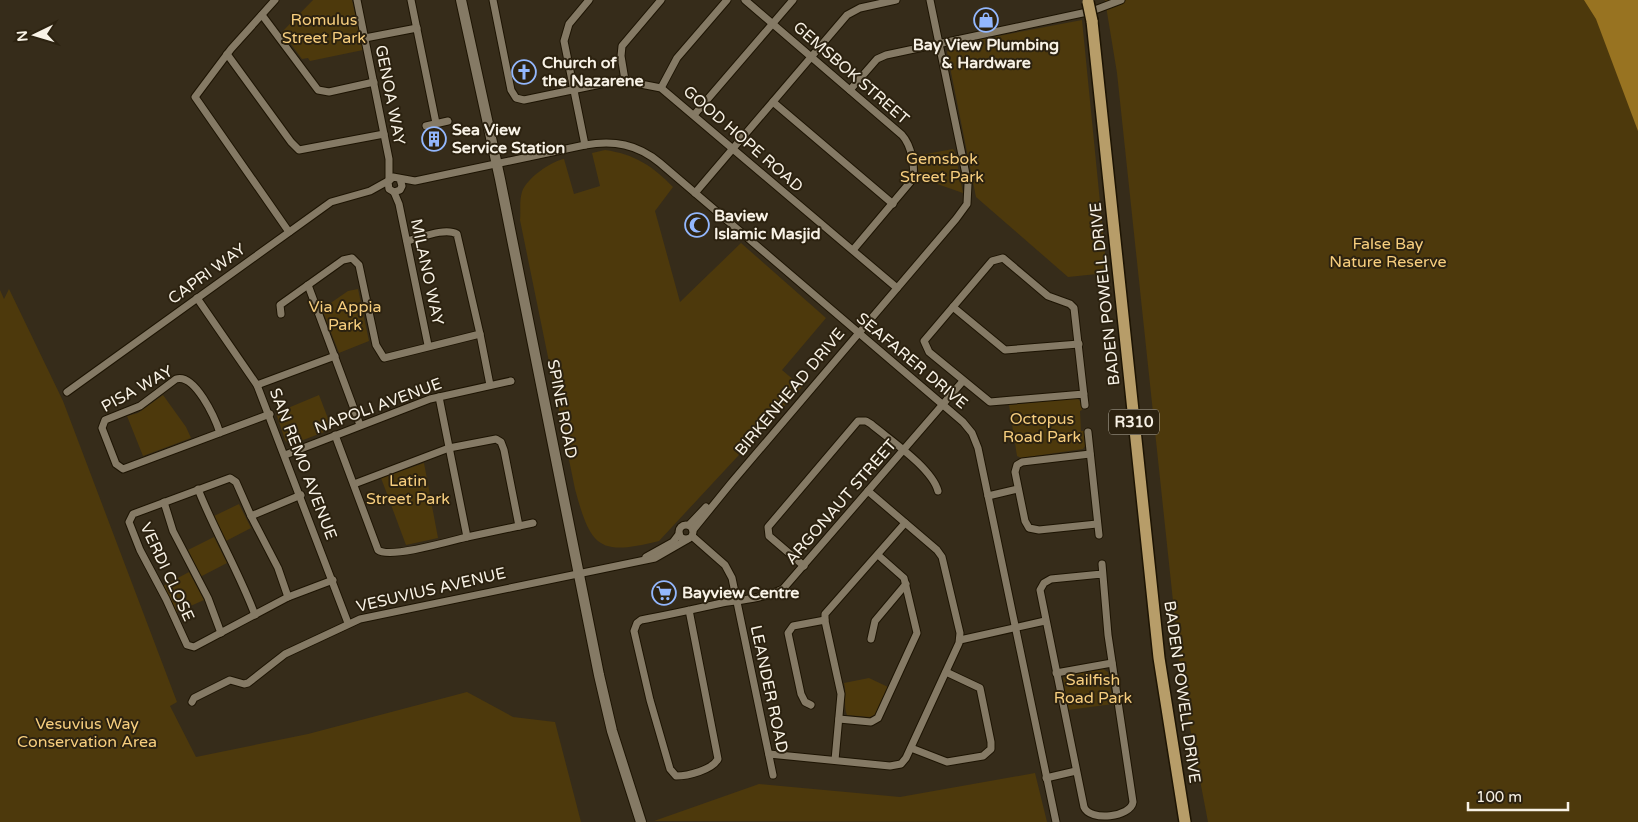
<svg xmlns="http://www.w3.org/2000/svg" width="1638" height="822" font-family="'Varela Round',sans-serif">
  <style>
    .green { fill: #4d390c }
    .water { fill: #987321 }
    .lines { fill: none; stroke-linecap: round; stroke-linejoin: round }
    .street-casing { stroke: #1d1403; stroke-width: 9 }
    .secondary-casing { stroke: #1d1403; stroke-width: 12 }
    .primary-casing { stroke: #1d1403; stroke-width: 14 }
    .street { stroke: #857a65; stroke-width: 7 }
    .secondary { stroke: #857a65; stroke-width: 10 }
    .primary { stroke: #b79d69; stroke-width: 11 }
    .primary-bridge-casing { stroke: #1d1403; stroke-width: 14; stroke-linecap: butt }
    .primary-bridge { stroke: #b79d69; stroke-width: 11 }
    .labels { text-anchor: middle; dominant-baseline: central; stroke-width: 4; stroke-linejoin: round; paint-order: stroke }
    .shield { fill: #2c2210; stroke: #bbb4a6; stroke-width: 1 }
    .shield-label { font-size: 15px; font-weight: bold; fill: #f8f2e6 }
    .park-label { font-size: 16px; fill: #f7ce7e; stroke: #2c2210 }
    .poi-label { font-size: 16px; font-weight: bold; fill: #f8f2e6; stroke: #2c2210; text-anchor: start }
    .street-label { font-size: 16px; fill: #f8f2e6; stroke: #2c2210 }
  </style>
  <rect width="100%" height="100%" fill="#362c1a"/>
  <g class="green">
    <path d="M313,0H352L363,50L310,61L308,58L302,59L282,32Z"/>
    <path d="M1105,0H1622L1638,62V822H1208L1182,686L1117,73Z"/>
    <path d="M1082,20L1107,273L1068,277L976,197L947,52L951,45Z"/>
    <path d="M953,149L955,152L963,193L920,178L915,156Z"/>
    <path d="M605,150C634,154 653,166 673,187L655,211L680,302L741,243L826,318L782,370L802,387L659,541C599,556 591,548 575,489L520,220C521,212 519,201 522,192C526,179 551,161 564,159L574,194L600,186L592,153Z"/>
    <path d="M9,289L63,401L177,702L170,706L196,757L308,734L467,692L513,717L555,722L581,822H0V290L4,299Z"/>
    <path d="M358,289L369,341L339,353L322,309L348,291Z"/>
    <path d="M163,395L186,427L191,438L143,456L127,416L138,413Z"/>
    <path d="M319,395L332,429L290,445L285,440L276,413Z"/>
    <path d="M1077,398L1081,402L1082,410L1080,411L1081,431H1084L1085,446L1083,449L1021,458L1017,456L1009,405Z"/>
    <path d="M424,463L438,538L406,545L381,478Z"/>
    <path d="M239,504L251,528L226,541L214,516Z"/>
    <path d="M214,537L227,563L200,577L188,550Z"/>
    <path d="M189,572L204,600L177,612L163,586Z"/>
    <path d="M1103,669L1108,672L1113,704L1068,710L1063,678L1068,675Z"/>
    <path d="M869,678L888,687L875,715L870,717L847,715C843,706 847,693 844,683Z"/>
    <path d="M1035,773L1047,822L654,821L759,784L900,797Z"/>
  </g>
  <path class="water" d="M1584,0H1638V131L1596,19Z"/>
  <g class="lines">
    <g class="street-casing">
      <g id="street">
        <path d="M275,0L231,49L195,97L289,232"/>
        <path d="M357,0L389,159V179"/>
        <path d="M411,0L436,123"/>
        <path d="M493,0L511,90L516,98L524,100L620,80L661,88L897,288"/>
        <path d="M745,0L902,135C911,145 916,167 912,180L853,250"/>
        <path d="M262,15L318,90L329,92L374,82"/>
        <path d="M365,38L417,28"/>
        <path d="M227,54L291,142L299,150L384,134"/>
        <path d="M625,80L621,56L622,46L661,0"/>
        <path d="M661,88L677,58L727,0"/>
        <path d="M850,90L877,59L886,55L1092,11L1121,0"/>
        <path d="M773,102L893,204"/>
        <path d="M694,115L793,0"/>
        <path d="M426,126L448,121"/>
        <path d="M585,145L564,41L569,24L589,0"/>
        <path d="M400,179L402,186L400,190L394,192L389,189L388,182L393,177L415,181L585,145C614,140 637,144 660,163L963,422L972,433L978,448L1056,822"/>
        <path d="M394,192L399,204L428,345"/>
        <path d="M695,193L847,15L860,8L896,0"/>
        <path d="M308,285L360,425"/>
        <path d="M197,298L257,385L348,623"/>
        <path d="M953,307L1005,350L1079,344"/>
        <path d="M281,314L280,305L343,260L352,258L359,265L376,345L384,358L480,334L457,234C445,227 420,238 407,241"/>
        <path d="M480,334L490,385"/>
        <path d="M257,385L335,356"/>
        <path d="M67,392L331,202L370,191L388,181"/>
        <path d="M1084,394L990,402L929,352L924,341L992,261L1003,258L1048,296L1070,304L1074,308L1085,405"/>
        <path d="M1088,432L1099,535"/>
        <path d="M220,433C215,418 195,373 176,379L140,406L105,420L102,428L116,464L123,469L270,414"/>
        <path d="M335,435L378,550C389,559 451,541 467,537L439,397"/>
        <path d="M1090,454L1022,462L1017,465L1015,472L1025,521L1029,528L1039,530L1097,524"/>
        <path d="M285,455L430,399L511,381"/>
        <path d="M354,484L449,448L496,439L501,442L504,450L519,526"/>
        <path d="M198,489C215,532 239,572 255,615"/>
        <path d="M988,496L1018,489"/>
        <path d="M164,502L173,531L208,598L221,633"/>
        <path d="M251,516L236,482L230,478L133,514L129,522L140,550L166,599L187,645L194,647L288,597L333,580"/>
        <circle cx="686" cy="532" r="7"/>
        <path d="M689,525L706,507"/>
        <path d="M693,530L732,482L956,219L967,204L968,184L930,0"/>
        <path d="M692,536L725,565L732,578L773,775"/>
        <path d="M467,537L533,523"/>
        <path d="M646,557L673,542L679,534"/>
        <path d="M1102,564L1108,635L1133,802C1131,817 1090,822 1084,807L1040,590L1044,583L1051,579L1102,574"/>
        <path d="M804,566L769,536L768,527L858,421H866L871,424C890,440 932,468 938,491"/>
        <path d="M288,597L278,568L251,516L301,495"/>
        <path d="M689,610L718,759C712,770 688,776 676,776L670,769L650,700L634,631L637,623L641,620C668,615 695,609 722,603C742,600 765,598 783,589L963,381"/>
        <path d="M871,639L875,621L906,584"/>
        <path d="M960,640L1045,621"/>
        <path d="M1056,673L1112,663"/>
        <path d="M192,702L194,698L230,680L244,684L248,683L285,654L360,619L655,558L688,539"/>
        <path d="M811,705L805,702L801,694L788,633L793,626L825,620"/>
        <path d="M839,719L871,722L878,718L917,633L904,578L878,555"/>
        <path d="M911,748L947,762L983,756L991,749V742L980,688L946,672"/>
        <path d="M769,754L890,766L901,764L906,758L959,643L960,633L942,557L937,550L868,491"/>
        <path d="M835,760L841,694L825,621V614L905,523"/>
        <path d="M1046,778L1076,771"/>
      </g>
    </g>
    <g class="secondary-casing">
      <path id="secondary" d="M461,0L500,179L599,675L612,731L641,822"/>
    </g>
    <g class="primary-casing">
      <path id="primary" d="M1092,21L1159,658L1185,822"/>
    </g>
    <use href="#street" class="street"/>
    <use href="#secondary" class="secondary"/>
    <use href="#primary" class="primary"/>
    <g class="primary-bridge-casing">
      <path id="primary-bridge" d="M1088,2L1092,21"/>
    </g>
    <use href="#primary-bridge" class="primary-bridge"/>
  </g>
  <defs>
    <g id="shop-ring" transform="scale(1.25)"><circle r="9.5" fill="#2c2210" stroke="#93b7fd" stroke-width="1.5"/><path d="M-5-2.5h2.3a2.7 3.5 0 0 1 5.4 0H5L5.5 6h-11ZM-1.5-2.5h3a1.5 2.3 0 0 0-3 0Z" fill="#93b7fd"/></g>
    <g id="church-ring" transform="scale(1.25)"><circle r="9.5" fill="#2c2210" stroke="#93b7fd" stroke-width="1.5"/><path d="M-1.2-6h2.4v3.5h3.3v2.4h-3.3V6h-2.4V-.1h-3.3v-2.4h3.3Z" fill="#93b7fd"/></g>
    <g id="building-ring" transform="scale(1.25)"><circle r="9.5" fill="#2c2210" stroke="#93b7fd" stroke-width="1.5"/><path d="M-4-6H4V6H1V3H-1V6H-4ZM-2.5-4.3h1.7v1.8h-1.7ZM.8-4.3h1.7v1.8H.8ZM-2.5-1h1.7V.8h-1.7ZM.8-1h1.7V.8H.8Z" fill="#93b7fd"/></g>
    <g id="mosque-ring" transform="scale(1.25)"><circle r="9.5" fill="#2c2210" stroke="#93b7fd" stroke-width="1.5"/><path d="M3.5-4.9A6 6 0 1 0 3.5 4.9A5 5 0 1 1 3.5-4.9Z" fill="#93b7fd"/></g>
    <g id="supermarket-ring" transform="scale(1.25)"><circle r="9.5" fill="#2c2210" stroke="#93b7fd" stroke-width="1.5"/><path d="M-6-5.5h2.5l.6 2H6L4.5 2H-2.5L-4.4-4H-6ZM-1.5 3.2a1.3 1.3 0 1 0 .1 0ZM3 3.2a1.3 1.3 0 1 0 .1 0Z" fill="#93b7fd"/></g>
  </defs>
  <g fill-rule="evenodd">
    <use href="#shop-ring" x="986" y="20"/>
    <use href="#church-ring" x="524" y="72"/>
    <use href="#building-ring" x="434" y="139"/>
    <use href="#mosque-ring" x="697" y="225"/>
    <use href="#supermarket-ring" x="664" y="593"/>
  </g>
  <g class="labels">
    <rect class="shield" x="1109" y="409.5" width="50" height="25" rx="4"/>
    <g class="shield-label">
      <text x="1134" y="422">R310</text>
    </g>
    <g class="park-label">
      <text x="324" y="20">Romulus<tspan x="324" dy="18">Street Park</tspan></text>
      <text x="942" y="159">Gemsbok<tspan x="942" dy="18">Street Park</tspan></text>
      <text x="1388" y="244">False Bay<tspan x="1388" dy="18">Nature Reserve</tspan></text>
      <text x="345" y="307">Via Appia<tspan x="345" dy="18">Park</tspan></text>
      <text x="1042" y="419">Octopus<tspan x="1042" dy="18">Road Park</tspan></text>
      <text x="408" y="481">Latin<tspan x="408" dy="18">Street Park</tspan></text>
      <text x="1093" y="680">Sailfish<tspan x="1093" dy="18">Road Park</tspan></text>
      <text x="87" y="724">Vesuvius Way<tspan x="87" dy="18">Conservation Area</tspan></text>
    </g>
    <g class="poi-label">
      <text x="986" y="45" text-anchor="middle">Bay View Plumbing<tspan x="986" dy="18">&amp; Hardware</tspan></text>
      <text x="542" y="63">Church of<tspan x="542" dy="18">the Nazarene</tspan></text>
      <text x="452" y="130">Sea View<tspan x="452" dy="18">Service Station</tspan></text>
      <text x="714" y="216">Baview<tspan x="714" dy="18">Islamic Masjid</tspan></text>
      <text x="682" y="593">Bayview Centre</text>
    </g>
    <g class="street-label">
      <text transform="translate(851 73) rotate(41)">GEMSBOK STREET</text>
      <text transform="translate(390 95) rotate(79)">GENOA WAY</text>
      <text transform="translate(743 139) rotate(41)">GOOD HOPE ROAD</text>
      <text transform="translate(427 272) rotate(78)">MILANO WAY</text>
      <text transform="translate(207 274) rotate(-36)">CAPRI WAY</text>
      <text transform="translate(1105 294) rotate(-96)">BADEN POWELL DRIVE</text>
      <text transform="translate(912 361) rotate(40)">SEAFARER DRIVE</text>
      <text transform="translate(137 389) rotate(-29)">PISA WAY</text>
      <text transform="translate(790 392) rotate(-50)">BIRKENHEAD DRIVE</text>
      <text transform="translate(378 406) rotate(-20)">NAPOLI AVENUE</text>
      <text transform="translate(562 409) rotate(79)">SPINE ROAD</text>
      <text transform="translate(303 464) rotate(69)">SAN REMO AVENUE</text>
      <text transform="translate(841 502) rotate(-49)">ARGONAUT STREET</text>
      <text transform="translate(167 572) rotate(65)">VERDI CLOSE</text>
      <text transform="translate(431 590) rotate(-13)">VESUVIUS AVENUE</text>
      <text transform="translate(769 689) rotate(78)">LEANDER ROAD</text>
      <text transform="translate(1182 692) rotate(82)">BADEN POWELL DRIVE</text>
    </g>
  </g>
  <g transform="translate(35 35) rotate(265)" stroke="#2c2210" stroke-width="4" paint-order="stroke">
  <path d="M0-4L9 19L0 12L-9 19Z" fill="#f8f2e6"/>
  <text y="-8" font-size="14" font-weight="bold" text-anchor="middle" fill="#f8f2e6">N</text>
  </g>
  <path d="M1468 802v8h100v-8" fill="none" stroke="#f8f2e6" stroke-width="2.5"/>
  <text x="1476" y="802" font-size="15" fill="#f8f2e6" stroke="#2c2210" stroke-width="4" paint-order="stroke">100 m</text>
</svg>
